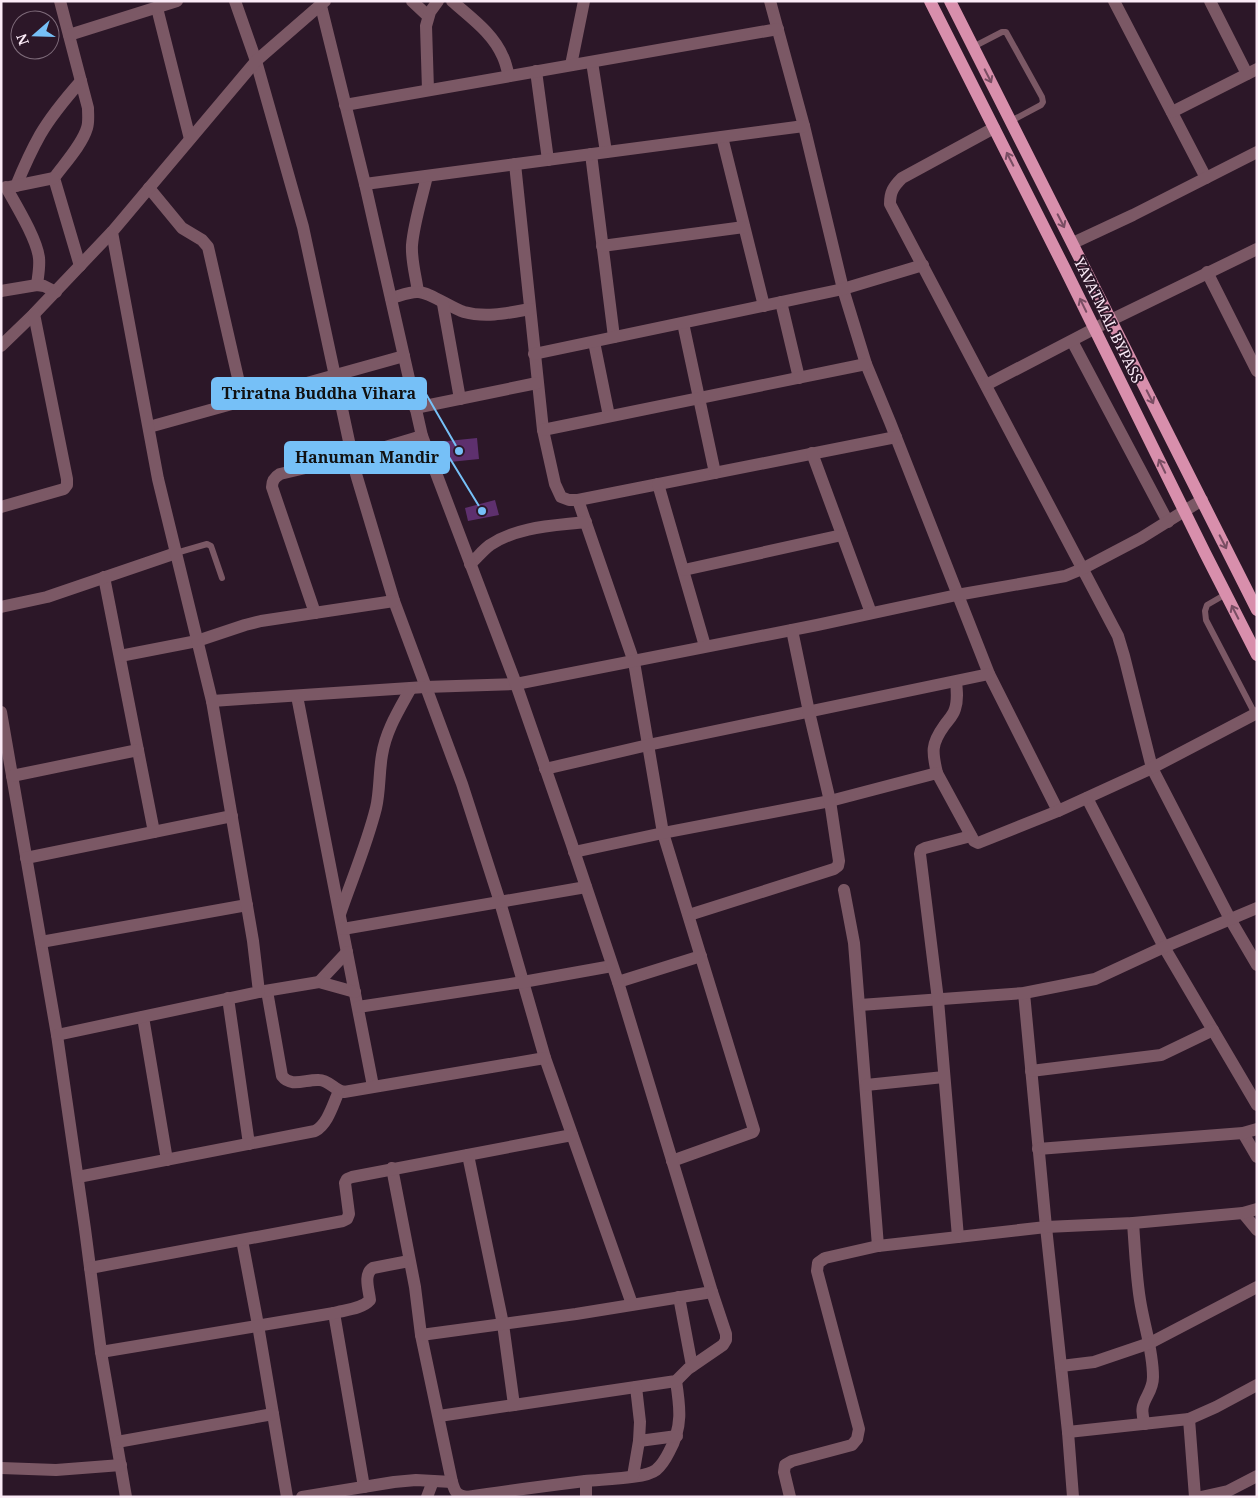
<svg xmlns="http://www.w3.org/2000/svg" width="1258" height="1498" font-family="'Noto Serif',serif">
  <style>
    .building { fill: #5e306e }
    .lines { fill: none; stroke-linecap: round; stroke-linejoin: round }
    .service { stroke: #7b5865; stroke-width: 6 }
    .minor { stroke: #7b5865; stroke-width: 12 }
    .primary { stroke: #d88fac; stroke-width: 12 }
    .oneway { stroke: #794d63 }
    .labels { text-anchor: middle; dominant-baseline: central; stroke-width: 4; stroke-linejoin: round; paint-order: stroke }
    .street-label { font-size: 15px; fill: #fbebf7; stroke: #2c1728 }
    .leader { fill: none; stroke: #76c0f7; stroke-width: 2 }
    .callout-dot { fill: #76c0f7; stroke: #2c1728; stroke-width: 2 }
    .callout { fill: #76c0f7; stroke: #76c0f7; stroke-width: 2 }
    .callout-label { font-size: 16px; text-anchor: middle; font-weight: bold; fill: #111 }
  </style>
  <rect width="100%" height="100%" fill="#2c1728"/>
  <g class="building">
    <path d="M477,438L479,459L440,463L438,442Z"/>
    <path d="M495,500L499,515L468,521L465,508Z"/>
  </g>
  <g class="lines">
    <g class="service">
      <path d="M973,47L1002,32H1006L1042,97L1043,102L1041,105L1011,121"/>
      <path d="M176,553L207,544L211,546L222,578"/>
      <path d="M1226,594L1207,605L1205,611L1206,620L1255,714"/>
    </g>
    <g class="minor">
      <path d="M60,1L88,108C88,115 89,122 87,128C82,145 64,164 54,178L80,266"/>
      <path d="M235,1L256,61L303,227L356,474L394,601L462,784L500,902L545,1058L632,1304"/>
      <path d="M412,1L428,16"/>
      <path d="M452,1C471,18 493,33 503,57C506,63 507,70 509,76"/>
      <path d="M770,1L804,126L843,289L866,364L890,422L989,674L1058,811"/>
      <path d="M1114,1L1206,178"/>
      <path d="M1210,1L1247,74"/>
      <path d="M321,6L365,184"/>
      <path d="M157,8L190,139"/>
      <path d="M69,35L177,1"/>
      <path d="M592,62L606,152"/>
      <path d="M571,65L584,1"/>
      <path d="M536,71L548,160"/>
      <path d="M428,90L426,26L430,12L438,1"/>
      <path d="M345,105L778,29"/>
      <path d="M1172,112L1257,69"/>
      <path d="M994,128L902,178C893,187 890,192 890,204L1118,636L1124,656L1152,768L1230,919L1257,965"/>
      <path d="M722,137L764,306"/>
      <path d="M591,154L614,337"/>
      <path d="M515,164L543,430L555,484L561,497L569,500H578L896,437"/>
      <path d="M16,186C23,169 31,151 40,135C51,116 66,98 81,81"/>
      <path d="M6,187C16,205 37,239 39,258C40,267 38,276 37,285"/>
      <path d="M10,187L54,178"/>
      <path d="M149,188L182,228L202,240L208,247L243,400"/>
      <path d="M1073,243L1133,215L1257,152"/>
      <path d="M602,246L744,227"/>
      <path d="M1207,272L1257,371"/>
      <path d="M1,291L37,285L44,286L56,292"/>
      <path d="M418,292C416,277 411,260 412,245C414,222 422,198 427,176"/>
      <path d="M391,298C399,296 409,292 417,292C428,291 451,308 464,312C486,318 508,313 530,309"/>
      <path d="M781,302L799,378"/>
      <path d="M443,304L460,399"/>
      <path d="M683,323L715,473"/>
      <path d="M1072,341L1168,522"/>
      <path d="M594,342L609,416"/>
      <path d="M1,346L34,314L112,232"/>
      <path d="M534,354L843,289L923,265"/>
      <path d="M986,385L1111,320L1257,249"/>
      <path d="M415,408L537,383"/>
      <path d="M149,427L404,356"/>
      <path d="M543,430L866,364"/>
      <path d="M812,453L871,613"/>
      <path d="M658,484L705,646"/>
      <path d="M578,500L634,662L663,833L754,1130L753,1132L672,1161"/>
      <path d="M1,507L64,489L67,485V479L34,314"/>
      <path d="M470,564C477,558 483,550 490,545C519,526 553,526 586,522"/>
      <path d="M684,570L842,535"/>
      <path d="M104,577L154,832"/>
      <path d="M1,607L47,597L176,553"/>
      <path d="M315,613L272,487C272,480 275,477 280,474L352,457L422,436"/>
      <path d="M120,656L197,641L245,625L261,621L394,601"/>
      <path d="M297,696L373,1086"/>
      <path d="M212,701L425,687L516,684L817,625L957,595L1065,576L1082,569L1141,538L1202,500"/>
      <path d="M1,712L57,1035L85,1229L101,1352L126,1497"/>
      <path d="M545,769L648,745L989,674"/>
      <path d="M937,773C932,752 931,744 944,726C948,720 953,716 955,709C958,700 957,691 956,682"/>
      <path d="M12,776L138,750"/>
      <path d="M1087,798L1164,947L1257,1105"/>
      <path d="M574,852L663,833L830,801L937,773L974,841L978,843L1058,811L1152,768L1257,713"/>
      <path d="M26,858L232,816"/>
      <path d="M844,890L854,943L878,1246"/>
      <path d="M340,914C352,879 367,844 376,808C380,791 379,772 382,755C386,730 399,710 411,688"/>
      <path d="M689,915L834,869L838,866L839,861L830,801L809,712L792,630"/>
      <path d="M343,929L586,887"/>
      <path d="M41,942L247,905"/>
      <path d="M319,982L347,952"/>
      <path d="M618,982L701,956"/>
      <path d="M267,991L282,1076C291,1088 306,1079 319,1080C329,1080 334,1090 344,1092L545,1058"/>
      <path d="M259,992L319,982L355,992"/>
      <path d="M1024,993L1046,1227L1068,1432L1073,1497"/>
      <path d="M228,998L249,1144"/>
      <path d="M860,1005L1024,993L1095,979L1164,947L1257,908"/>
      <path d="M358,1007L523,982L612,966"/>
      <path d="M143,1017L167,1160"/>
      <path d="M57,1035L259,992L253,941L212,701L158,479L112,232L256,61L325,1"/>
      <path d="M1031,1071L1161,1055L1213,1030"/>
      <path d="M866,1085L944,1077"/>
      <path d="M1243,1133L1257,1157"/>
      <path d="M1038,1149L1243,1133L1257,1129"/>
      <path d="M468,1155L503,1324L514,1405"/>
      <path d="M392,1168L415,1287L421,1335L452,1482C455,1492 456,1495 467,1497C506,1491 545,1486 585,1481C601,1479 645,1479 656,1470C662,1465 666,1458 669,1452C683,1427 680,1407 676,1381"/>
      <path d="M78,1177L315,1131C328,1124 333,1104 339,1091"/>
      <path d="M1243,1213L1257,1230"/>
      <path d="M1133,1223C1135,1249 1136,1275 1140,1300C1144,1326 1153,1350 1153,1377C1153,1397 1136,1400 1145,1424"/>
      <path d="M958,1237L938,1000L920,854L921,850L925,848L971,836"/>
      <path d="M242,1240L258,1325L287,1497"/>
      <path d="M90,1268L343,1221L347,1219L349,1214L345,1183L347,1179L352,1177L572,1135"/>
      <path d="M679,1297L692,1366"/>
      <path d="M334,1313L364,1487"/>
      <path d="M421,1335L576,1314L712,1292L618,982L571,842L516,684L422,436L365,184L804,126"/>
      <path d="M101,1352L334,1313C345,1310 362,1309 370,1300C369,1290 363,1274 373,1268L409,1261"/>
      <path d="M1061,1366L1094,1362L1150,1343L1257,1287"/>
      <path d="M439,1416L676,1381L688,1369L723,1345L726,1340V1334L712,1292"/>
      <path d="M1189,1419L1195,1497"/>
      <path d="M1068,1432L1189,1419L1216,1407L1257,1385"/>
      <path d="M639,1441L677,1436"/>
      <path d="M117,1442L273,1414"/>
      <path d="M1,1468L56,1470L121,1465"/>
      <path d="M633,1476L639,1441L640,1422L636,1387"/>
      <path d="M586,1481V1497"/>
      <path d="M302,1497L394,1482L416,1480L452,1482"/>
      <path d="M427,1497L433,1481"/>
      <path d="M790,1497L784,1472L785,1465L792,1461L852,1445L857,1439L859,1429L817,1271L818,1263L825,1258L878,1246L1046,1227L1133,1223L1243,1213L1257,1209"/>
      <path d="M1201,1497L1228,1491L1257,1476"/>
    </g>
    <g class="primary">
      <path d="M930,1L1066,271L1205,553L1257,655"/>
      <path d="M950,1L1257,610"/>
    </g>
  </g>
  <defs><path id="oneway-shaft" d="M-6 0H5M1.5-3L5.5 0L1.5 3" fill="none" stroke-width="1.6" stroke-linecap="round" stroke-linejoin="round" transform="scale(1.25)"/></defs>
  <g class="oneway">
    <use href="#oneway-shaft" transform="translate(988 76) rotate(63)"/>
    <use href="#oneway-shaft" transform="translate(1010 159) rotate(-117)"/>
    <use href="#oneway-shaft" transform="translate(1061 221) rotate(63)"/>
    <use href="#oneway-shaft" transform="translate(1083 305) rotate(-116)"/>
    <use href="#oneway-shaft" transform="translate(1150 397) rotate(63)"/>
    <use href="#oneway-shaft" transform="translate(1162 466) rotate(-116)"/>
    <use href="#oneway-shaft" transform="translate(1223 542) rotate(63)"/>
    <use href="#oneway-shaft" transform="translate(1235 612) rotate(-117)"/>
  </g>
  <g class="labels">
    <g class="street-label">
      <text transform="translate(1109 320) rotate(64)">YAVATMAL BYPASS</text>
    </g>
  </g>
  <path class="leader" d="M459 451L426 394M482 511L449 457"/>
  <g class="callout-dot">
    <circle cx="459" cy="451" r="5"/>
    <circle cx="482" cy="511" r="5"/>
  </g>
  <g class="callout">
    <rect x="212" y="378" width="214" height="31" rx="5"/>
    <rect x="285" y="442" width="164" height="31" rx="5"/>
  </g>
  <g class="callout-label">
    <text x="319" y="399">Triratna Buddha Vihara</text>
    <text x="367" y="463">Hanuman Mandir</text>
  </g>
  <rect width="1258" height="1498" fill="none" stroke="#fbebf7" stroke-width="5"/>
  <g transform="translate(35 35) rotate(250)"><circle r="24" fill="#2c1728" stroke="#7f6c7b"/>
  <path d="M0-4L9 19L0 12L-9 19Z" fill="#76c0f7"/>
  <text y="-8" font-size="14" font-weight="bold" text-anchor="middle" fill="#fbebf7">N</text>
  </g>
</svg>
